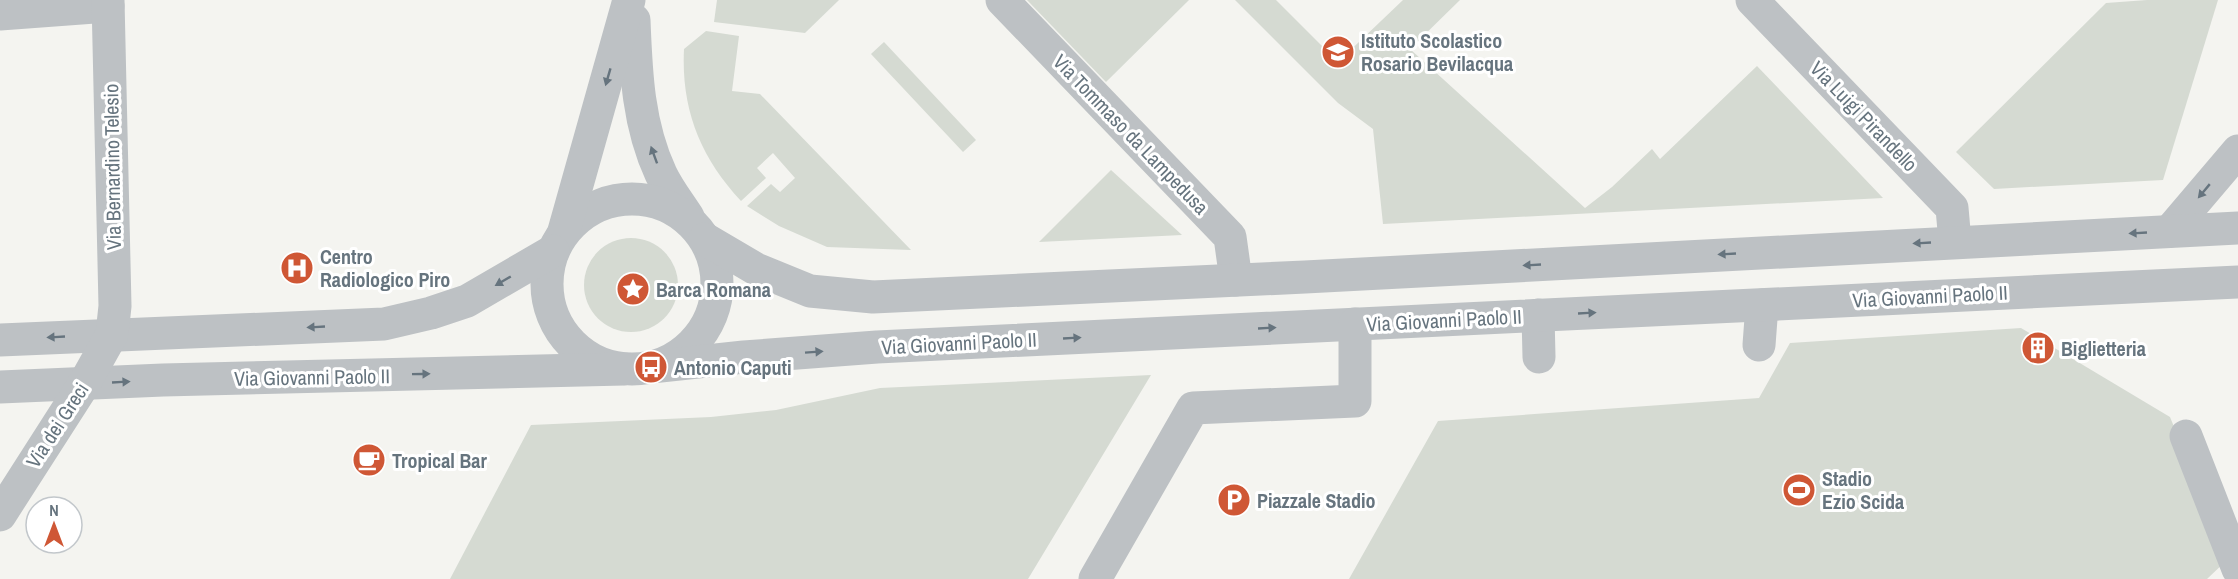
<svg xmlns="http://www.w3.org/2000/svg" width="2238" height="579" font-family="'Archivo Narrow',sans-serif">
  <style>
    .green { fill: #d5dad2 }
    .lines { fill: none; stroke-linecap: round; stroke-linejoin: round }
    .minor { stroke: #bdc1c4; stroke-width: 33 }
    .oneway { fill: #66747e }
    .labels { text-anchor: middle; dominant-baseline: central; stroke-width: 6; stroke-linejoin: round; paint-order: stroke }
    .poi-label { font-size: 20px; font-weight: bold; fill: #66747e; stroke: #fff; text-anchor: start }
    .street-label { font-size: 20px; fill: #66747e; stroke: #fff }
  </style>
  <rect width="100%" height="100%" fill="#f4f4f0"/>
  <g class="green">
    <path d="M717,0H839L805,33L714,22Z"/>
    <path d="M1027,0H1189L1106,82Z"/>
    <path d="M1235,0H1276L1338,62L1403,0H1460L1410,49L1585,208L1612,187L1652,149L1660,159L1757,66L1883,198L1383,224L1373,129L1338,103Z"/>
    <path d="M2147,0H2218L2163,180L1994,189L1956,152L2106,3Z"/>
    <path d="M706,31L739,36L732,91L760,94L911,250L827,247L779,226L747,206L771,184L780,192L795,178L773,153L757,168L766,178L741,201C700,157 681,109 684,49Z"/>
    <path d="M884,42L976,140L963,152L871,54Z"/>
    <path d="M1111,170L1182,235L1039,242Z"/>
    <circle cx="631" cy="285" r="47"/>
    <path d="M2021,328L2170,417L2228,559L2207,579H1349L1438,421L1759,398L1790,343Z"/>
    <path d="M1151,375L1028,579H450L531,425L711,417L776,410L880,388Z"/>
  </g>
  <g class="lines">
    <g class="minor">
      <path d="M1002,0L1230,237L1236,280"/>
      <path d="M1752,0L1952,208L1955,242"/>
      <path d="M0,14L108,6"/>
      <path d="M634,20C636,73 638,125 661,174C668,189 679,203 688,217"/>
      <circle cx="632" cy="284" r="85"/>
      <path d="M564,231L629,0"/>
      <path d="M2170,231L2238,151"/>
      <path d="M705,239L756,269L810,291L873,297L1305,277L2238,228"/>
      <path d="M1538,315L1539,357"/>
      <path d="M0,340L384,324L431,313L467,301L553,251"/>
      <path d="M1759,345L1762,305"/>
      <path d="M651,367L744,357L877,347L2238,282"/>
      <path d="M0,387L163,380L624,369"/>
      <path d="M2186,436L2238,569"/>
      <path d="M0,515L84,384L112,334L115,306L108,0"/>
      <path d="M1095,579L1193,408L1355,401V324"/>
    </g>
  </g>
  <defs><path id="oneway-solid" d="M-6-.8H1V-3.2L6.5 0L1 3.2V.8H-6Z" transform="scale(1.5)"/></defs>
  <g class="oneway">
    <use href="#oneway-solid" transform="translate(608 77) rotate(106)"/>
    <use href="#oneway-solid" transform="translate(654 155) rotate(-110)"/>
    <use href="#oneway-solid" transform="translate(2204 191) rotate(130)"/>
    <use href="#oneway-solid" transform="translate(2138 233) rotate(177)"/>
    <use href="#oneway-solid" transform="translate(1922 243) rotate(177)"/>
    <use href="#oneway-solid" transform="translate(1727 254) rotate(177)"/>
    <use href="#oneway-solid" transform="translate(1532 265) rotate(177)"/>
    <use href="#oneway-solid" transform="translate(503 281) rotate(150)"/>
    <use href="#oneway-solid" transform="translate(1587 313) rotate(-3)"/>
    <use href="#oneway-solid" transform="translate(316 327) rotate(177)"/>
    <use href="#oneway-solid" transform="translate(1267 328) rotate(-3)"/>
    <use href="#oneway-solid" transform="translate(56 337) rotate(177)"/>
    <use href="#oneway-solid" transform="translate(1072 338) rotate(-3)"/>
    <use href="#oneway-solid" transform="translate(814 352) rotate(-4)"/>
    <use href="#oneway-solid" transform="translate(421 374) rotate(-1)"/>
    <use href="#oneway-solid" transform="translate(121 382) rotate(-3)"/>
  </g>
  <defs>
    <g id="school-disc" transform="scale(1.725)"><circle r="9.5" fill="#cf5735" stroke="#fff"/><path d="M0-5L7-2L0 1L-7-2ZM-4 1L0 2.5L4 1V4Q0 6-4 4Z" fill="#fff"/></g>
    <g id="hospital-disc" transform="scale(1.725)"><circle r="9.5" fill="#cf5735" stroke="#fff"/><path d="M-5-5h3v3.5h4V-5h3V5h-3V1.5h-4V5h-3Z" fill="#fff"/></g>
    <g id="sight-disc" transform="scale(1.725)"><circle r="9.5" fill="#cf5735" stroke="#fff"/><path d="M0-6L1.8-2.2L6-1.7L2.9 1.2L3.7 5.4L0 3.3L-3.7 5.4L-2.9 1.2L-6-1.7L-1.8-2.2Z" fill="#fff"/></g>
    <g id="building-disc" transform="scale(1.725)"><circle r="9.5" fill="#cf5735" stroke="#fff"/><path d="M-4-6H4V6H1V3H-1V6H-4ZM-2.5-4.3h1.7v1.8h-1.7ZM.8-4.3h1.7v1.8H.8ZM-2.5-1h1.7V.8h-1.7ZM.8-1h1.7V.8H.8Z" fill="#fff"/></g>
    <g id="bus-disc" transform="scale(1.725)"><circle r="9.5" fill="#cf5735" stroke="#fff"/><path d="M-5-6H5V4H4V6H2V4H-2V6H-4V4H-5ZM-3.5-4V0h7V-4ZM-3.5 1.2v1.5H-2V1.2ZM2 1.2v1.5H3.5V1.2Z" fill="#fff"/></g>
    <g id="cafe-disc" transform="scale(1.725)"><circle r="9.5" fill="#cf5735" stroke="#fff"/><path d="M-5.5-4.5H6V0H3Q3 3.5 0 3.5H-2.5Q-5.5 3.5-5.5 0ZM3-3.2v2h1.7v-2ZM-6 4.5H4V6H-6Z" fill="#fff"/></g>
    <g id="stadium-disc" transform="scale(1.725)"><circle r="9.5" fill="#cf5735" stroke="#fff"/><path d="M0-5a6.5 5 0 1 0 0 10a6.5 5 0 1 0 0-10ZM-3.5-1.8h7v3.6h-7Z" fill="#fff"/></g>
    <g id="parking-disc" transform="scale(1.725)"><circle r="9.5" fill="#cf5735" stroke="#fff"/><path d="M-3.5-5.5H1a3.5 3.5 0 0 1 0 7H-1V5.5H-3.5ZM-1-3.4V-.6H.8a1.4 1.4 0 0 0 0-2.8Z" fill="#fff"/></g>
  </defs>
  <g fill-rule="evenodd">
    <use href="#school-disc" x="1338" y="52"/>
    <use href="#hospital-disc" x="297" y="268"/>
    <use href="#sight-disc" x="633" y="289"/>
    <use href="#building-disc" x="2038" y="348"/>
    <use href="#bus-disc" x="651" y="367"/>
    <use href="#cafe-disc" x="369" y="460"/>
    <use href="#stadium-disc" x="1799" y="490"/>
    <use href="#parking-disc" x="1234" y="500"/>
  </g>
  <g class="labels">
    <g class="poi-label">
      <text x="1361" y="40">Istituto Scolastico<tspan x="1361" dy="23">Rosario Bevilacqua</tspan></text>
      <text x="320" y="256">Centro<tspan x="320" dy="23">Radiologico Piro</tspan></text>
      <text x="656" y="289">Barca Romana</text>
      <text x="2061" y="348">Biglietteria</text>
      <text x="674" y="367">Antonio Caputi</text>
      <text x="392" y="460">Tropical Bar</text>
      <text x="1822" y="478">Stadio<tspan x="1822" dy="23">Ezio Scida</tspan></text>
      <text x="1257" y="500">Piazzale Stadio</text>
    </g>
    <g class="street-label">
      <text transform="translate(1864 116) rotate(46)">Via Luigi Pirandello</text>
      <text transform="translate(1131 134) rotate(46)">Via Tommaso da Lampedusa</text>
      <text transform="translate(112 167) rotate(-91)">Via Bernardino Telesio</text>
      <text transform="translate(1930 296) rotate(-3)">Via Giovanni Paolo II</text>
      <text transform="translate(1444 320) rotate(-3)">Via Giovanni Paolo II</text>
      <text transform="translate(959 343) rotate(-3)">Via Giovanni Paolo II</text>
      <text transform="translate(312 377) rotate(-1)">Via Giovanni Paolo II</text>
      <text transform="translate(57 425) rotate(-57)">Via dei Greci</text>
    </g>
  </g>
  <g transform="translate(54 525)"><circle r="28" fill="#ffffff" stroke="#c2c7cb" stroke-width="1.5"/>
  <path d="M0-4.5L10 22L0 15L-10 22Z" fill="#cf5735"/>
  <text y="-9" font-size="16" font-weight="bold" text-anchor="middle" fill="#66747e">N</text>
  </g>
</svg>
